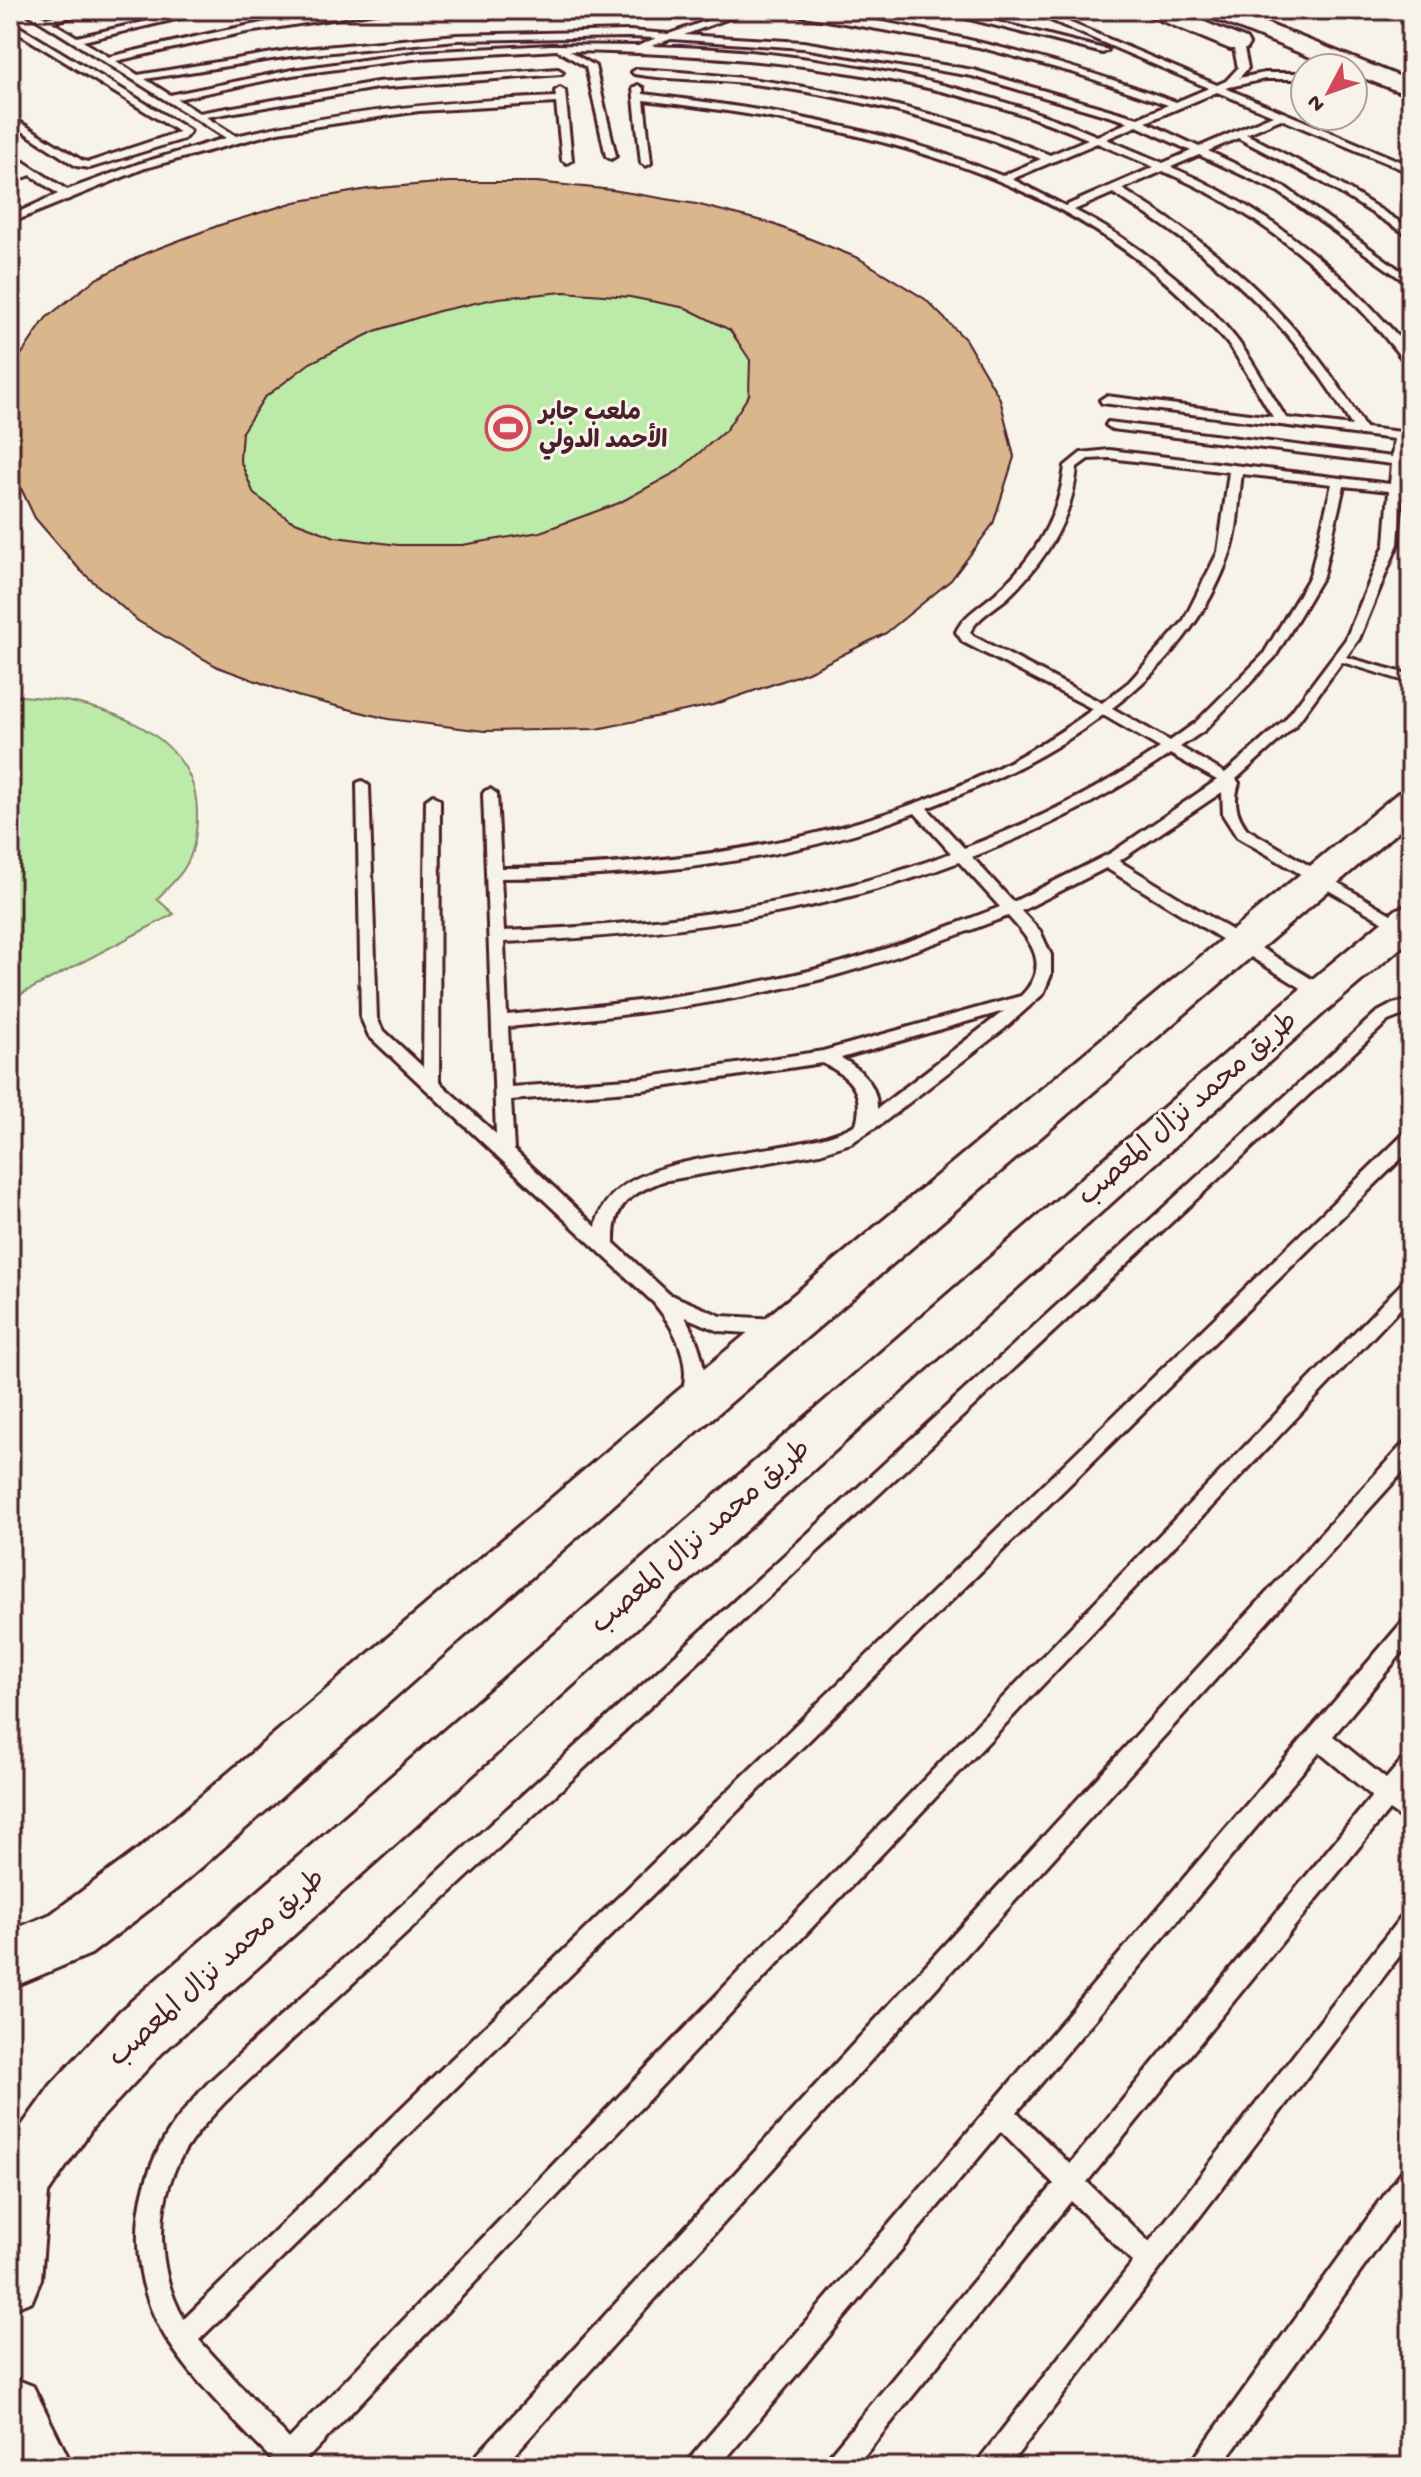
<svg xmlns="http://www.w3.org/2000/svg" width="1421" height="2477" font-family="'Gochi Hand','Playpen Sans Arabic',sans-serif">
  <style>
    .green { fill: #bceaa8; stroke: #83846a; stroke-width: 2 }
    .building { fill: #dab68c; stroke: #4a1f2b; stroke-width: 2; fill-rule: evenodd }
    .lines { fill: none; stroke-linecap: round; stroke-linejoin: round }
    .service-casing { stroke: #4a1f2b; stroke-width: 6 }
    .tertiary-casing { stroke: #4a1f2b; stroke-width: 6 }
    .service { fill: #f7f3e8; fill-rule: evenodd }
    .tertiary { fill: #f7f3e8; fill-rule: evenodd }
    .labels { text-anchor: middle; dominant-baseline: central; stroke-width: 6; stroke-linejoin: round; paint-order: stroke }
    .far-poi-label { font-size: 24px; font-weight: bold; fill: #4a1f2b; stroke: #f7f3e8; text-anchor: start }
    .street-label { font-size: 28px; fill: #4a1f2b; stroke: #f7f3e8 }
  </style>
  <rect width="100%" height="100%" fill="#f7f3e8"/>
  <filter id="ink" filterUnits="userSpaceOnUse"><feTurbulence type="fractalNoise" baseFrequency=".0125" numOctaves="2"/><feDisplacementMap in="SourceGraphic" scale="16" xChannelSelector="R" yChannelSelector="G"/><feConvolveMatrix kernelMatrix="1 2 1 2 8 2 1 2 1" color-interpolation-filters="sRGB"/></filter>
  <g filter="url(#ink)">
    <g class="green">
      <path d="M450,182H536L612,190L696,205L770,223L858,258L925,299L965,339L1000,399L1014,457L993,524L951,580L886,633L808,672L713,705L388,719L297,696L218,667L138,621L80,570L35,518L10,465V385L17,361L146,253L220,225L295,202L368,189Z"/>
      <path d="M10,696C81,696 197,724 197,813C197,831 195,851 185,867C179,878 166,889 157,899L174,914L10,1000Z"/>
    </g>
    <path class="building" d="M450,182H536L612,190L696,204L770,223L858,258L925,299L965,339L1000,399L1014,457L993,524L951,580L886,633L808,672L713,705L597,729L484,731L388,719L297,696L218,667L138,621L80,570L35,518L10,465V385L17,361L46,318L94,280L146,253L220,225L295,202L368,189ZM564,292L630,297L686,308L730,330L750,360L749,395L726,430L678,471L619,503L540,532L462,545H398L335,537L290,520L254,494L240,460L242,432L264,398L310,363L375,331L439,311L498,298Z"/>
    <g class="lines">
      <g class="service-casing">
        <g id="service">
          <path d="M22,10H33L46,18L78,10H94L52,22L77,37L197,10H214L83,41L109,57C200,36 295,10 389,10L241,33L116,61L138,75L291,50L457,35L629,31L669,34L737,10H751L684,35L803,42L973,70L1138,118L1168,105L1075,73L979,47L770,10C814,10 856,17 898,25C994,43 1086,69 1176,102L1209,88L1027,10H1040L1217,85L1226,81L1238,68L1233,44L1238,41L1243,44L1248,68L1239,78L1265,73H1305V79H1265L1225,88L1411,166V173L1281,119L1246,134L1327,176L1411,229V237L1319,180L1238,138L1208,151L1286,188L1411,278V286L1279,192L1199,155L1171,167C1251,201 1326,256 1384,321C1396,334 1411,348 1411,366L1407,365C1344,281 1260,212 1163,171L1122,189C1226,252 1303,322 1365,428L1411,433V441L1406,440L1404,458L1410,462L1404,466L1402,485L1411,486V494L1402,493L1398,544L1359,639L1346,657L1411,675V683L1342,662L1295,726L1236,779L1239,783C1233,801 1236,814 1247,829L1411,926V938L1237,837L1223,815L1222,792L1119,861L1328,989L1330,993L1328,997H1316L1106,868L1021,911L1040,931L1051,955V975L1043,994L1004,1029L884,1122L851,1143L820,1153L663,1181C630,1194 613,1204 614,1243L669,1294L721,1316L777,1319L784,1322L786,1327L784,1332L777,1335L719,1331L685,1317C699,1342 712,1376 699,1405L692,1407L685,1405C681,1395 685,1384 685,1373C684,1346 671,1324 654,1303L369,1036L361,1018L357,783L362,781L369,786L377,1018L382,1029L423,1067L426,800L433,795L440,800L439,1082L496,1134L483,794L485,791L490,789L497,794L501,868C704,866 925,834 1093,709L963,642L956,632C963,616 982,605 996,593C1034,558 1059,518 1065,466L1081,453L1109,450L1390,484L1392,464L1112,429L1106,425L1108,422L1392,457L1394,439L1102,403L1100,400L1106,396L1273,417C1258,393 1245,367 1228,344C1219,332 1205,321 1194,309C1052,164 839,123 644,100L651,163L646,166L641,163L633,88L638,85L643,88V94C736,105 826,119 915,145C945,153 974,165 1002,176L1041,159C945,120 847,95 744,83C708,79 670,80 634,74L632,72L637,69C780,77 917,101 1050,155L1088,139C925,70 745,54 569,51L595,66L616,156L611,159L606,156L586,67L557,50L420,58L292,75L177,99L199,113L377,82L558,69L563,72L561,74L377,88L206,117L236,136C341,111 448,101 556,97L555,91L560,88L565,91L572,160L567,163L562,160L556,103L419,111L278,132L145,168L10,223V216L58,194L31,175L10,183V176L24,170L10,161V153L67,190L138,164L226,138ZM629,37L656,38L638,46L551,45L420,52L292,70L170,95L145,79L291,56L457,40ZM671,39L803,48L972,76L1129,122L1097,136C964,79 795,49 651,46ZM1217,92L1273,115L1199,147L1146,122ZM1137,126L1191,151L1163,163L1106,139ZM1097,143L1154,167L1065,206L1012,179ZM1113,193C1214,255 1292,322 1352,426L1286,418C1270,393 1255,364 1237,340C1198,290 1130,238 1074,210ZM1109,458L1229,472L1218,552L1183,622L1129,682L1102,703L973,636L970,632C977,618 995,608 1007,598C1045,562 1072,520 1077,467L1088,459ZM1242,474L1332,484L1310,576L1263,655L1195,723L1170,741L1112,708C1164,669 1209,615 1230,553C1239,529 1238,499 1242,474ZM1344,486L1389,491L1385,544L1346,639L1285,720L1225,773L1180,747L1205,730L1275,657L1323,576ZM1103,715L1160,748C1098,790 1034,822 964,848L927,808C990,783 1049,756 1103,715ZM1170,754L1217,780L1111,853L1013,902L972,857C1042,830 1108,797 1170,754ZM915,813L951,853C808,907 655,925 504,931L501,878C640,877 784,864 915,813ZM959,862L1000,907C941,930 882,952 821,968C718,994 612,1005 507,1015L504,942C658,936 814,917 959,862ZM1008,916C1031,941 1052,965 1021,996L823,1051L642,1078L511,1087L508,1027C613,1017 720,1005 822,979C886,962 947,939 1008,916ZM1004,1011L877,1109C878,1085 861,1069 841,1058ZM822,1063C849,1075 866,1093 856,1124C791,1164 611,1140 596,1227L514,1150L511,1100L642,1090Z"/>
          <path d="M934,10H950L1108,50L1103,53Z"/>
          <path d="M10,21L189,130L190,132L184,139L90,168L76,166L10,123V116L83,161L89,162L179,132L10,28Z"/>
          <path d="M1411,1000V1012L1388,1021L226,2101C209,2119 192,2137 180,2159C154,2208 157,2272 184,2319L1405,1133L1411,1131V1149L199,2340L289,2439L1405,1280L1411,1278V1297L307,2459L310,2467H279C240,2426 197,2386 166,2338C128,2277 129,2198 166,2136C178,2116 193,2100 208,2083L1376,1013L1393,1004Z"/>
          <path d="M1411,1441V1463L503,2467H472L475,2457L1404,1443Z"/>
          <path d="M1411,1618V1642L1333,1736L1386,1779L1403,1759L1411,1756V1783L1403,1793L1411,1800V1825L1389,1810L1087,2182L1149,2242L1403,1914L1411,1911V1941L1008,2467H978L981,2457L1133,2262L1071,2201L855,2467H825L828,2457L1054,2184L1001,2131L719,2467H688L691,2457L1310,1730L1404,1620ZM1319,1752L1372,1796L1070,2164L1017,2112Z"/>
          <path d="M1411,2168V2201L1221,2467H1192L1195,2457L1402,2171Z"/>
        </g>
      </g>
      <g class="tertiary-casing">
        <g id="tertiary">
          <path d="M1145,10H1175L1246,39L1249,44L1246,49H1230L1148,15Z"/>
          <path d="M1202,10H1233L1411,81V96L1353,74V68H1338L1205,15Z"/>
          <path d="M1411,789V820L708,1422L180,1886L91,1954L10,1988V1931L51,1914L140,1848L674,1394L1398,793Z"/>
          <path d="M1411,905V939L1326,1011L162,2053L93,2127L48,2193L41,2279L32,2301L10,2310V2125L21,2127L51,2085L120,2011L1298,991L1397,909Z"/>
          <path d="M10,2377L33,2386L73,2467H10Z"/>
        </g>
      </g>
      <use href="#service" class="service"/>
      <use href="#tertiary" class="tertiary"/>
    </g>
  </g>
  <defs>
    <g id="stadium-ring" transform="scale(2.3)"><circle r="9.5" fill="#f7f3e8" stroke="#d1495b" stroke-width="1.5"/><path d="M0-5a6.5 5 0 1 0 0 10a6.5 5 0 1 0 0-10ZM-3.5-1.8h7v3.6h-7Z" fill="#d1495b"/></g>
  </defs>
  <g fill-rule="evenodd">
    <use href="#stadium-ring" x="508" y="428"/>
  </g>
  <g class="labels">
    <g class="far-poi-label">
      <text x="539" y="414">ملعب جابر<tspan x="539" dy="28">الأحمد الدولي</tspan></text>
    </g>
    <g class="street-label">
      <text transform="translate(1189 1110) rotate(-41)">طريق محمد نزال المعصب</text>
      <text transform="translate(702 1538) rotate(-41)">طريق محمد نزال المعصب</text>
      <text transform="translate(218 1969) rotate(-42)">طريق محمد نزال المعصب</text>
    </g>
  </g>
  <rect width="1421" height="2477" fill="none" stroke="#f7f3e8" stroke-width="40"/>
  <rect x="20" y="20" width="1381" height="2437" fill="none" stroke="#4a1f2b" stroke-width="3" filter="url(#ink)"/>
  <g transform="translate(1329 92) rotate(229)"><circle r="38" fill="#f7f3e8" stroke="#b29e9c" stroke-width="2"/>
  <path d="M0-6L14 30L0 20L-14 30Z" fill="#d1495b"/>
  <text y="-12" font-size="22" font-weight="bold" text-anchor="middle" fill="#4a1f2b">N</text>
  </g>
</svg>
